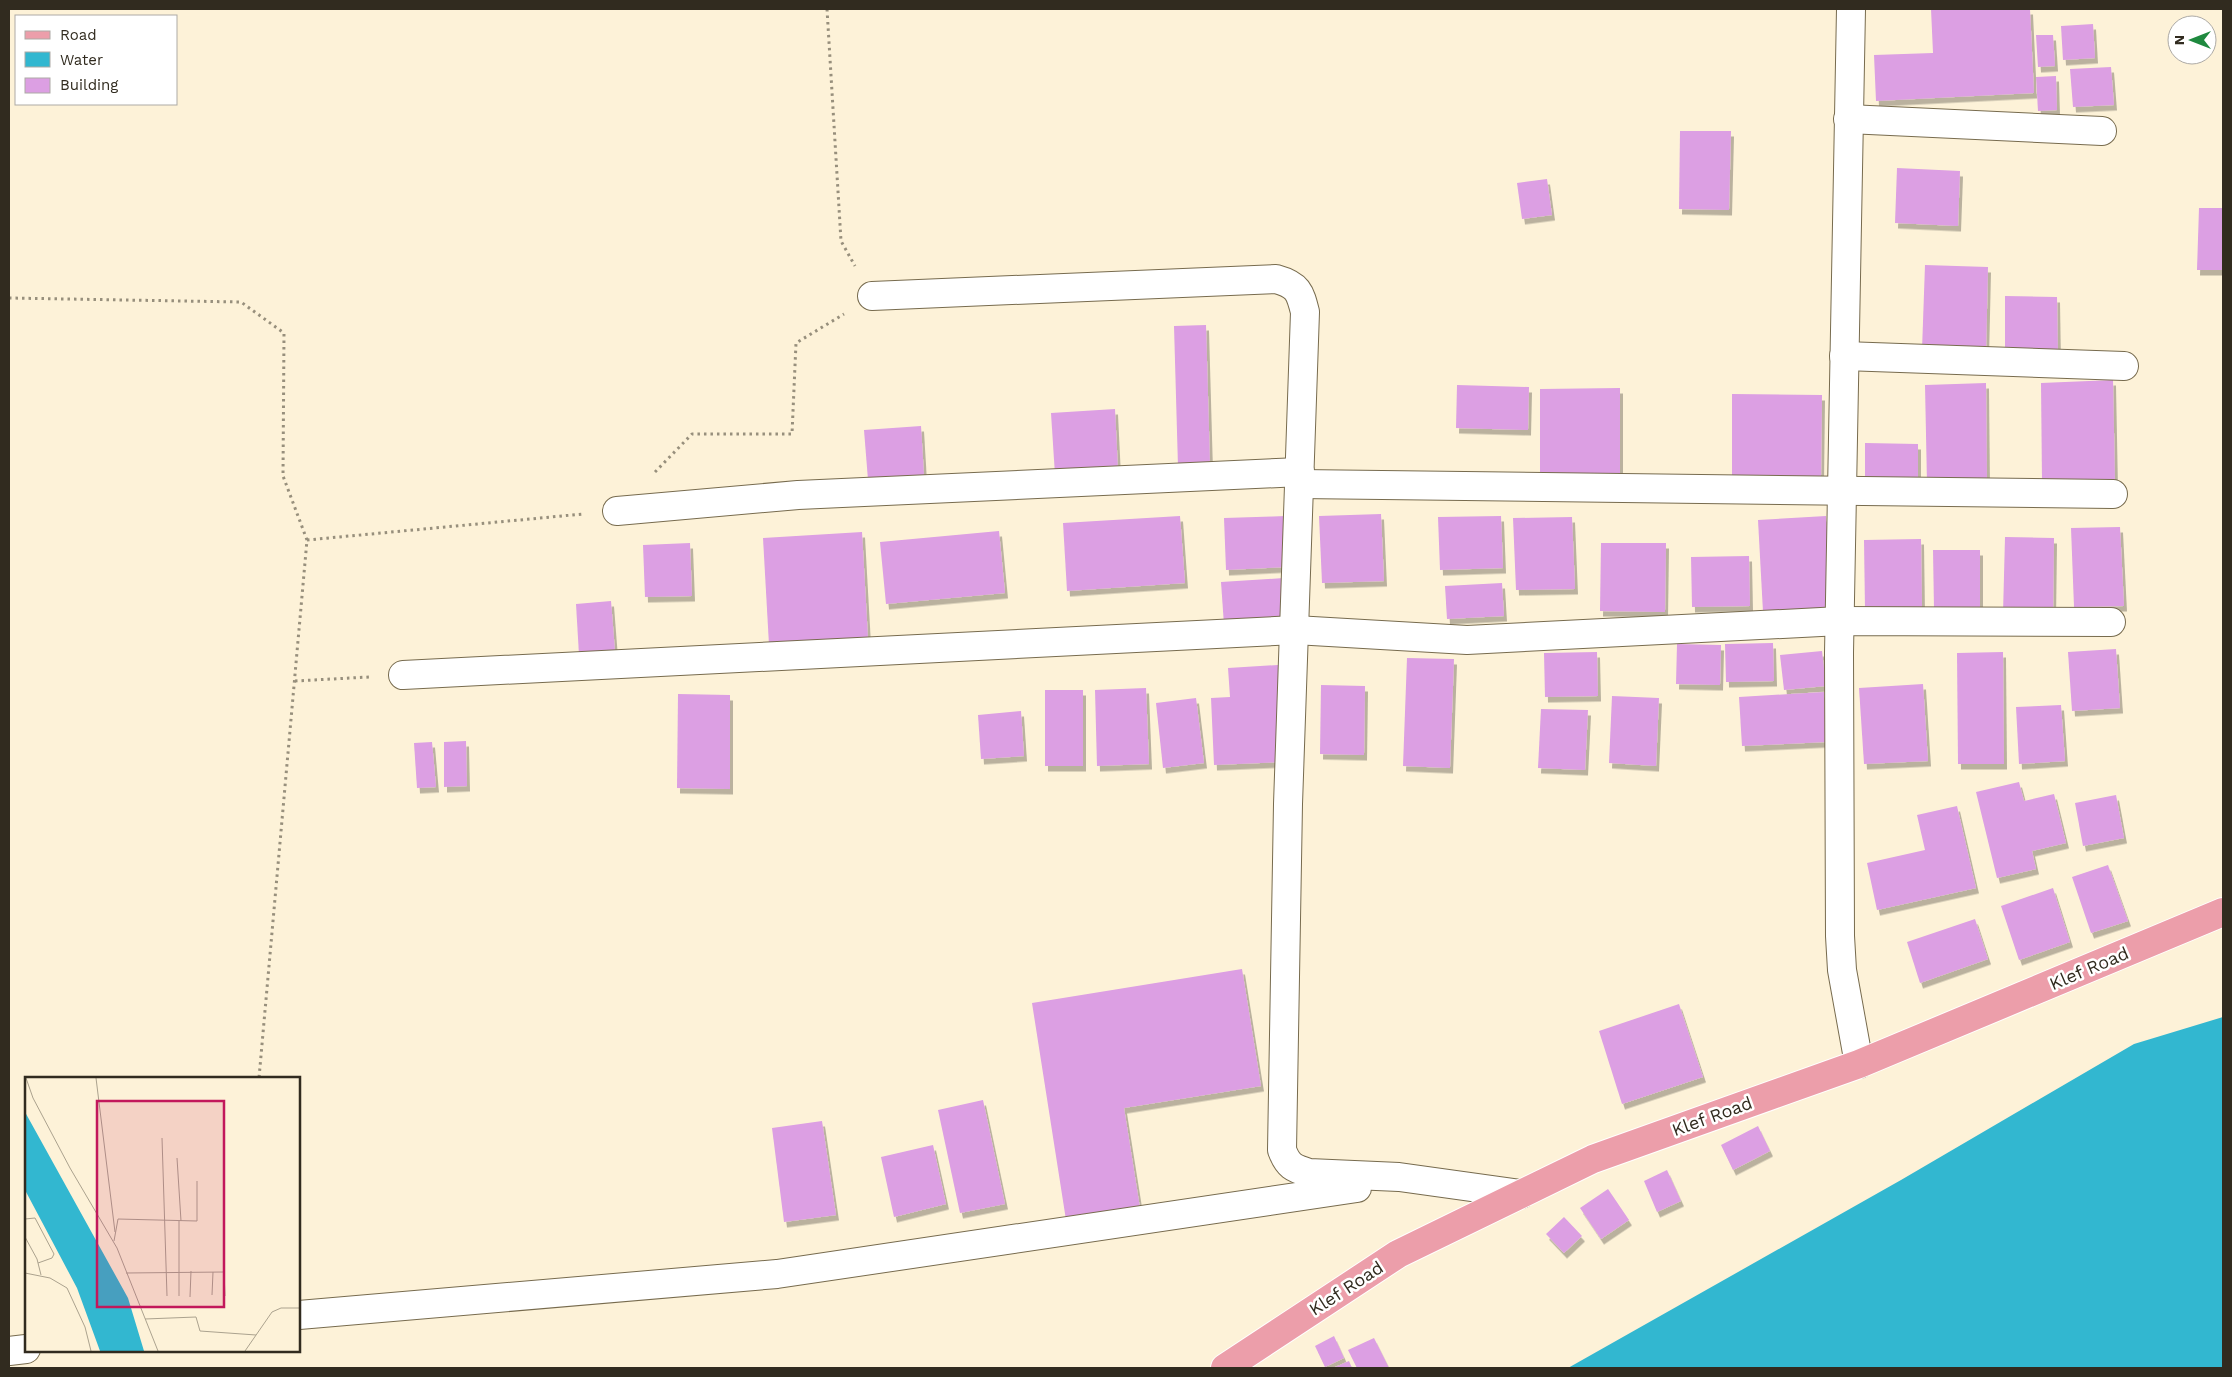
<svg xmlns="http://www.w3.org/2000/svg" width="2232" height="1377" font-family="'Work Sans',sans-serif">
  <style>
    .water { fill: #32b7d0 }
    .building { fill: #dc9fe3; filter: url(#shadow) }
    .lines { fill: none; stroke-linecap: round; stroke-linejoin: round }
    .minor-casing { stroke: #776b4e; stroke-width: 30 }
    .major-casing { stroke: #fff; stroke-width: 30 }
    .path { stroke: #978f7c; stroke-width: 3; stroke-dasharray: 2.5 4; stroke-linecap: butt }
    .minor { stroke: #fff; stroke-width: 28 }
    .major { stroke: #ec9eaa; stroke-width: 28 }
    .labels { text-anchor: middle; dominant-baseline: central; stroke-width: 5; stroke-linejoin: round; paint-order: stroke }
    .street-label { font-size: 18px; fill: #312b1f; stroke: #fff }
    .inset-road { fill: none; stroke: #aba28e; stroke-width: 1 }
    .view { fill: #c2185b; fill-opacity: 0.15; stroke: #c2185b; stroke-width: 2.5 }
    .inset-edge { fill: none; stroke: #312b1f; stroke-width: 2.5 }
  </style>
  <defs>
    <filter id="shadow"><feDropShadow dx="3" dy="5.5" stdDeviation="0" flood-color="#0004"/></filter>
  </defs>
  <rect width="100%" height="100%" fill="#fdf2d8"/>
  <path class="water" d="M2223,1017V1368H1568L1901,1180L2134,1044Z"/>
  <g class="building">
    <path d="M1931,9H2030L2034,93L1876,101L1874,55L1933,53Z"/>
    <path d="M2093,24L2095,58L2063,60L2061,26Z"/>
    <path d="M2036,35H2053L2055,66L2038,67Z"/>
    <path d="M2111,67L2114,105L2073,107L2070,69Z"/>
    <path d="M2056,76L2057,110L2038,111L2036,77Z"/>
    <path d="M1680,131H1731L1729,210L1679,209Z"/>
    <path d="M1897,168L1960,171L1958,226L1895,223Z"/>
    <path d="M1547,179L1552,215L1522,219L1517,183Z"/>
    <path d="M2199,208H2223V270H2197Z"/>
    <path d="M1925,265L1988,267L1986,352L1922,350Z"/>
    <path d="M2005,296L2057,297L2058,358L2005,357Z"/>
    <path d="M1206,325L1210,466L1178,467L1174,326Z"/>
    <path d="M2113,380L2115,484L2042,483L2041,383Z"/>
    <path d="M1986,383L1987,483L1927,484L1925,385Z"/>
    <path d="M1457,385L1529,387L1528,430L1456,428Z"/>
    <path d="M1620,388V477H1540V389Z"/>
    <path d="M1732,394L1822,395L1821,477L1732,476Z"/>
    <path d="M1115,409L1118,471L1055,475L1051,413Z"/>
    <path d="M921,426L924,476L868,480L864,430Z"/>
    <path d="M1865,443L1918,444V484H1865Z"/>
    <path d="M1381,514L1384,581L1322,583L1319,516Z"/>
    <path d="M1180,516L1185,583L1067,591L1063,523Z"/>
    <path d="M1286,516L1288,567L1226,570L1224,518Z"/>
    <path d="M1501,516L1503,568L1440,570L1438,517Z"/>
    <path d="M1826,516L1832,608L1763,612L1758,520Z"/>
    <path d="M1572,517L1575,589L1516,590L1513,518Z"/>
    <path d="M2120,527L2124,606L2074,607L2071,528Z"/>
    <path d="M999,531L1005,593L886,604L880,542Z"/>
    <path d="M862,532L868,639L769,645L763,538Z"/>
    <path d="M2005,537L2054,538L2053,615L2003,614Z"/>
    <path d="M1921,539L1922,609L1865,610L1864,540Z"/>
    <path d="M690,543L692,596L645,597L643,545Z"/>
    <path d="M1601,543H1666L1665,612L1600,611Z"/>
    <path d="M1933,550H1980V610H1934Z"/>
    <path d="M1749,556L1750,606L1692,607L1691,557Z"/>
    <path d="M1284,578L1287,620L1224,625L1221,582Z"/>
    <path d="M1502,583L1504,616L1447,619L1445,586Z"/>
    <path d="M611,601L615,652L579,655L576,604Z"/>
    <path d="M1773,643L1774,681L1726,682L1725,644Z"/>
    <path d="M1677,644L1721,645L1720,685L1676,684Z"/>
    <path d="M2116,649L2120,708L2072,711L2068,652Z"/>
    <path d="M1822,651L1826,686L1784,690L1780,655Z"/>
    <path d="M1597,652L1598,696L1545,697L1544,653Z"/>
    <path d="M2003,652L2004,764H1958L1957,653Z"/>
    <path d="M1407,658L1454,659L1450,768L1403,766Z"/>
    <path d="M1278,665L1284,762L1214,765L1211,698L1230,697L1228,668Z"/>
    <path d="M1923,684L1928,761L1864,764L1859,688Z"/>
    <path d="M1321,685L1365,686L1364,755L1320,754Z"/>
    <path d="M1146,688L1149,764L1097,766L1095,690Z"/>
    <rect x="1045" y="690" width="38" height="76"/>
    <path d="M1824,692L1826,742L1742,746L1739,697Z"/>
    <path d="M678,694L730,695V789L677,788Z"/>
    <path d="M1612,696L1659,698L1656,766L1609,763Z"/>
    <path d="M1196,698L1204,763L1163,768L1156,703Z"/>
    <path d="M2061,705L2065,761L2019,764L2016,707Z"/>
    <path d="M1541,709L1588,710L1585,770L1538,768Z"/>
    <path d="M1021,711L1024,756L981,759L978,715Z"/>
    <path d="M466,741L467,786L444,787V742Z"/>
    <path d="M432,742L436,787L417,788L414,743Z"/>
    <path d="M2019,782L2024,801L2054,794L2066,843L2032,851L2036,869L1997,878L1976,792Z"/>
    <path d="M2116,795L2124,838L2083,846L2075,803Z"/>
    <path d="M1957,806L1976,888L1877,910L1867,863L1925,850L1917,815Z"/>
    <path d="M2108,865L2128,921L2091,933L2072,877Z"/>
    <path d="M2053,888L2070,942L2019,960L2001,906Z"/>
    <path d="M1975,919L1988,959L1920,983L1907,942Z"/>
    <path d="M1242,969L1261,1086L1124,1108L1140,1208L1066,1220L1032,1003Z"/>
    <path d="M1679,1004L1703,1077L1622,1104L1599,1031Z"/>
    <path d="M983,1100L1005,1204L960,1213L938,1110Z"/>
    <path d="M822,1121L836,1215L784,1222L772,1128Z"/>
    <path d="M1758,1126L1770,1151L1733,1170L1721,1145Z"/>
    <path d="M933,1145L946,1204L894,1217L881,1157Z"/>
    <path d="M1667,1170L1681,1201L1657,1212L1644,1181Z"/>
    <path d="M1608,1189L1629,1220L1601,1239L1580,1208Z"/>
    <path d="M1564,1217L1582,1236L1564,1253L1546,1234Z"/>
    <path d="M1334,1336L1344,1358L1325,1367L1315,1346Z"/>
    <path d="M1374,1338L1389,1368H1357L1348,1350Z"/>
    <path d="M1349,1361L1352,1368H1333Z"/>
  </g>
  <g class="lines">
    <g class="minor-casing">
      <g id="minor">
        <path d="M1851,9L1839,653L1840,936L1842,970L1859,1064"/>
        <path d="M1848,119L2102,131"/>
        <path d="M872,296L1276,279C1298,285 1300,292 1305,312L1288,804L1282,1150C1288,1166 1293,1168 1309,1173L1399,1177L1521,1194"/>
        <path d="M1844,356L2124,366"/>
        <path d="M1300,484L2113,494"/>
        <path d="M617,511L798,495L1300,472"/>
        <path d="M403,675L1295,630L1467,640L1840,621L2111,622"/>
        <path d="M299,1315L777,1274L1357,1188"/>
        <path d="M9,1351L26,1349"/>
      </g>
    </g>
    <g class="major-casing">
      <path id="major" d="M1225,1368L1398,1254L1593,1159L1859,1064L2223,912"/>
    </g>
    <g class="path">
      <path d="M827,9L841,241L855,266"/>
      <path d="M9,298L241,302L284,333L283,476L307,540L259,1078"/>
      <path d="M655,472L692,434H792L796,343L844,314"/>
      <path d="M307,540L583,514"/>
      <path d="M295,681L369,677"/>
    </g>
    <use href="#minor" class="minor"/>
    <use href="#major" class="major"/>
  </g>
  <g class="labels">
    <g class="street-label">
      <text transform="translate(2089 968) rotate(-23)">Klef Road</text>
      <text transform="translate(1712 1116) rotate(-20)">Klef Road</text>
      <text transform="translate(1346 1288) rotate(-33)">Klef Road</text>
    </g>
  </g>
  <g transform="translate(25 1077)">
    <rect width="275" height="275" fill="#fdf2d8"/>
    <path d="M0,35L103,221L119,274H75L52,211L0,113Z" fill="#32b7d0"/>
    <path class="inset-road" d="M1,1L8,21L45,91L92,171L133,274M71,1L90,155M137,61L142,219M152,81L156,144M0,142L10,141L29,177L27,181L13,186M0,160L12,182L16,198M89,164L93,142L172,144V104M0,196L25,201L42,211L60,250L66,274M101,196L199,195L200,219M187,218L188,195M154,219V144M165,220L166,194M120,242L171,240L175,254L231,258M220,274L247,235L256,231H275"/>
    <path class="view" d="M72,24H199V230H72Z"/>
    <rect width="275" height="275" class="inset-edge"/>
  </g>
  <rect width="2232" height="1377" fill="none" stroke="#312b1f" stroke-width="20"/>
  <rect x="15" y="15" width="162" height="90" fill="#ffffff" stroke="#adaaa5"/>
  <rect x="25" y="31" width="25" height="8" fill="#ec9eaa" stroke="#adaaa5"/>
  <text x="60" y="40" font-size="15" fill="#312b1f">Road</text>
  <rect x="25" y="52" width="25" height="15" fill="#32b7d0" stroke="#adaaa5"/>
  <text x="60" y="65" font-size="15" fill="#312b1f">Water</text>
  <rect x="25" y="78" width="25" height="15" fill="#dc9fe3" stroke="#adaaa5"/>
  <text x="60" y="90" font-size="15" fill="#312b1f">Building</text>
  <g transform="translate(2192 40) rotate(270)"><circle r="24" fill="#ffffff" stroke="#adaaa5"/>
  <path d="M0-4L9 19L0 12L-9 19Z" fill="#1f893f"/>
  <text y="-8" font-size="14" font-weight="bold" text-anchor="middle" fill="#312b1f">N</text>
  </g>
</svg>
